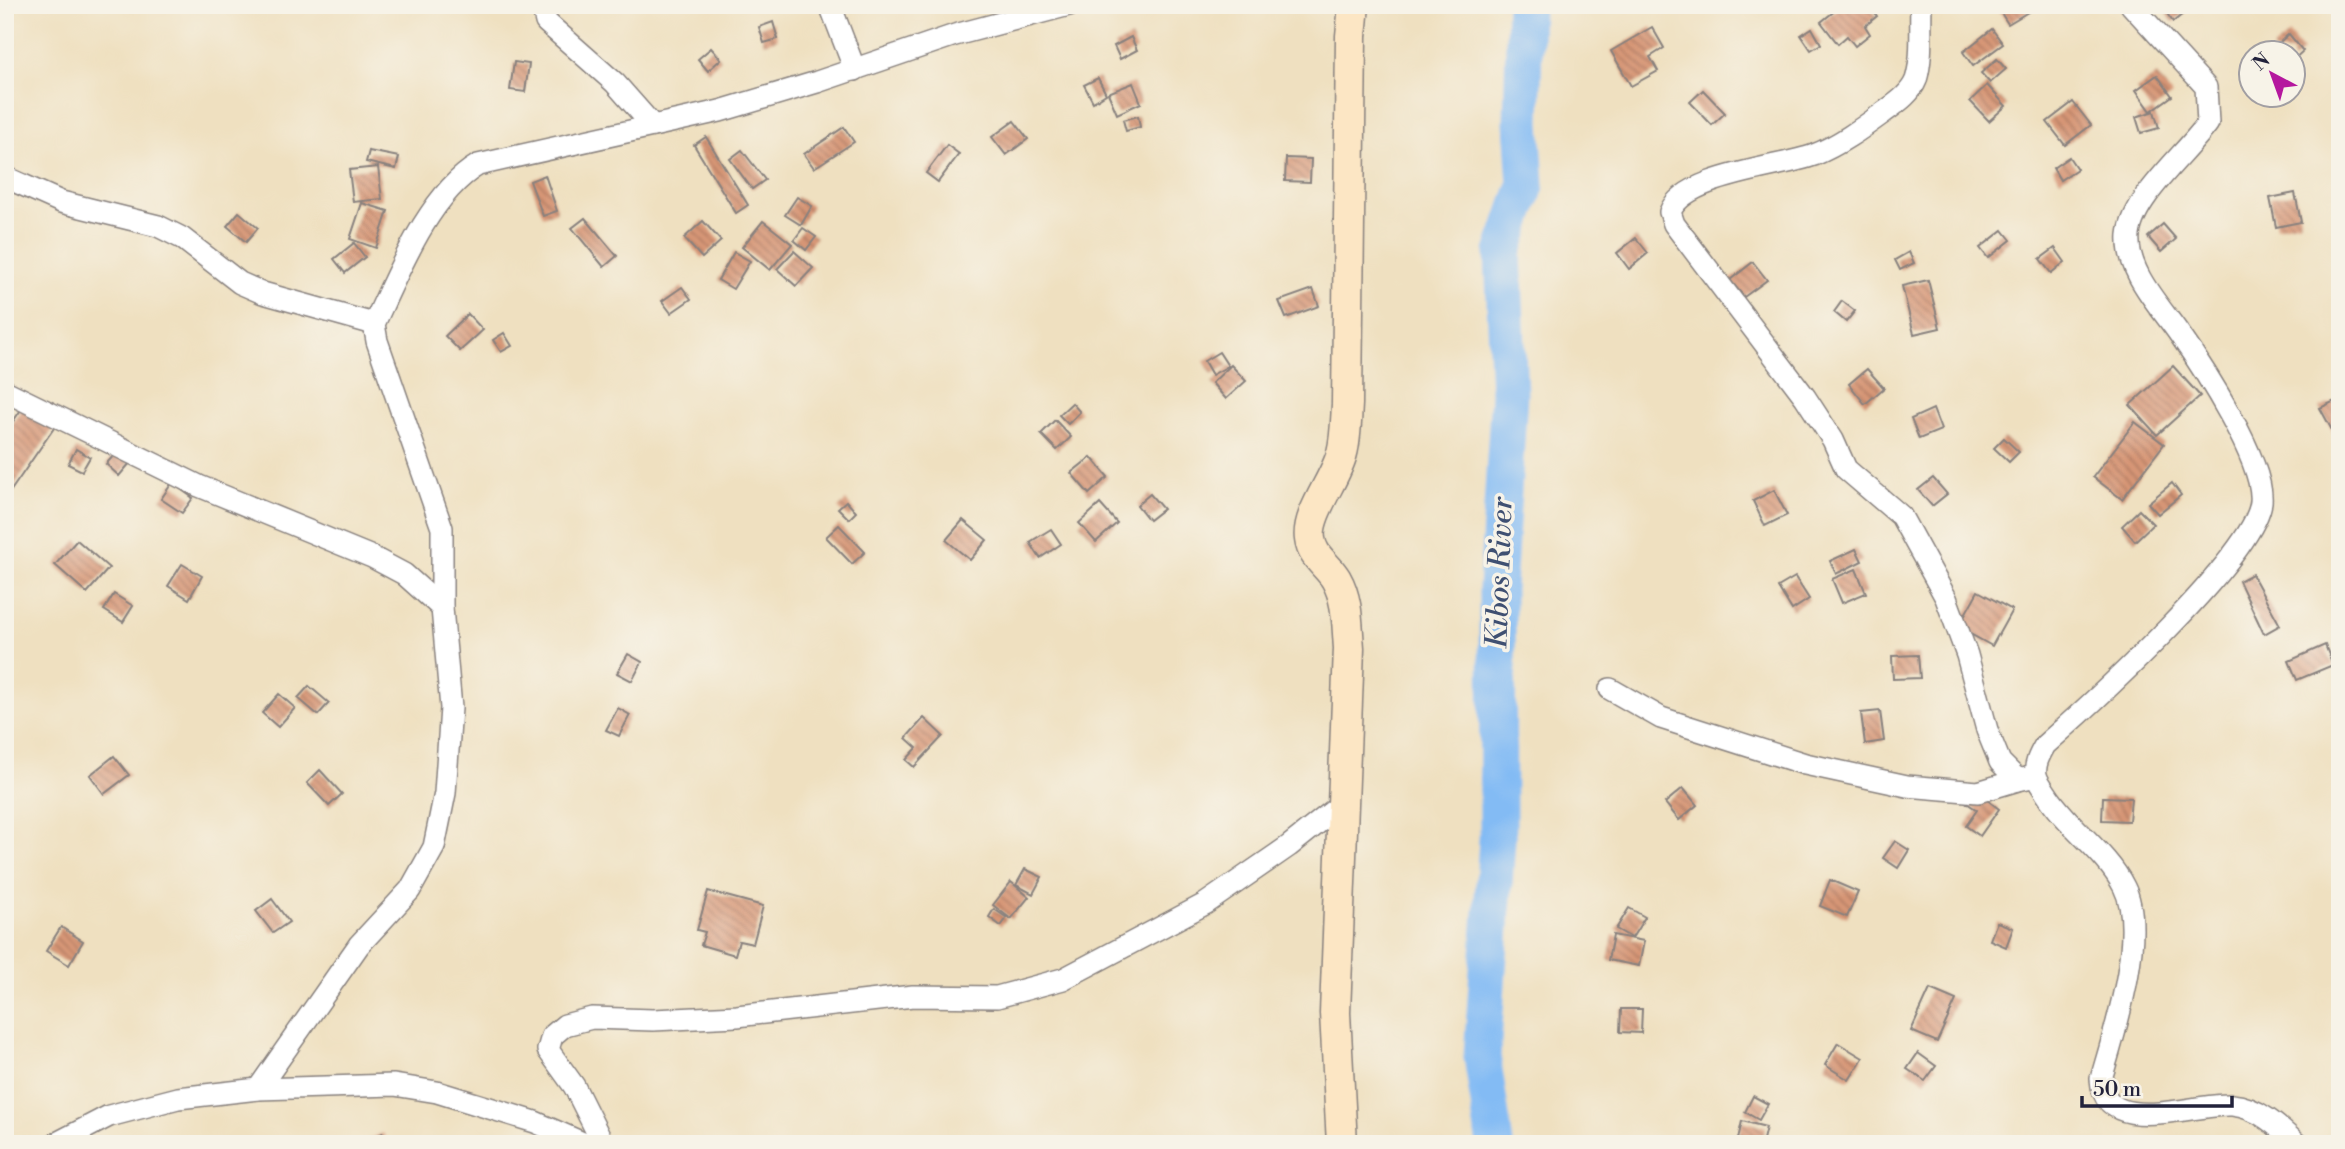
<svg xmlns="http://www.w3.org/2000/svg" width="2345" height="1149" font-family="'Libre Bodoni',serif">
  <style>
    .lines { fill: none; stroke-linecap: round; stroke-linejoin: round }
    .river { stroke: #83bbf4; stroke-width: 37 }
    .building { fill: url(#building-back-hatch) }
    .street-casing { stroke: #88817e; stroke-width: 24 }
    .secondary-casing { stroke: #88817e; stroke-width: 33 }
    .street { stroke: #fff; stroke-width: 21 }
    .secondary { stroke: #fce6c4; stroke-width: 30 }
    .labels { text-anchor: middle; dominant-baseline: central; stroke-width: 7; stroke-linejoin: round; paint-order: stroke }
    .water-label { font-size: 30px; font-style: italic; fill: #3f5072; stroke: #f7f3e8 }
  </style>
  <defs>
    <pattern id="building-back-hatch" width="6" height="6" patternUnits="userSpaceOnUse" patternTransform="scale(1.75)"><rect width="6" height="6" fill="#d79676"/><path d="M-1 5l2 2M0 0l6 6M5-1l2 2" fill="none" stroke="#ae7a62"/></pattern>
  </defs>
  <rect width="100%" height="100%" fill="#f7f3e8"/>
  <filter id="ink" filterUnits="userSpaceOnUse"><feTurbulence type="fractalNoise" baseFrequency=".0143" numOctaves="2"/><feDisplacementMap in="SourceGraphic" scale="14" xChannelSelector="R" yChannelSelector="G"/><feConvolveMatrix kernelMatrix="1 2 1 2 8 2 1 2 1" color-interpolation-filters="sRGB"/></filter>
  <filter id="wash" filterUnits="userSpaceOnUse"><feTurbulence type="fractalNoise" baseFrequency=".00686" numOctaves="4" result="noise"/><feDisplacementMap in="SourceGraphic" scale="28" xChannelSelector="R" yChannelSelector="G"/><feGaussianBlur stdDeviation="1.57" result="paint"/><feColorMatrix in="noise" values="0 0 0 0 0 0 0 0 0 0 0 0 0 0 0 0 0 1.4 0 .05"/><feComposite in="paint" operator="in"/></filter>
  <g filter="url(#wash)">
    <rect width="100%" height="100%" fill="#efe0c0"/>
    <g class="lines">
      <path class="river" d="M1495,1144L1482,1056L1498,826L1497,589L1509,394L1503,253L1526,185L1522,122L1525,5"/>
    </g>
    <g id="blocks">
      <g class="building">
        <path d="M1842,5H1868L1877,16L1865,26L1870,34L1855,46L1847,36L1838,44L1821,22Z"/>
        <path d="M1996,5H2023L2028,12L2008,24Z"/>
        <path d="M2161,5H2194L2173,22Z"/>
        <path d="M773,22L778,39L764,43L759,27Z"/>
        <path d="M1652,27L1664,48L1650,57L1658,71L1631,86L1611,51Z"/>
        <path d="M1812,28L1821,44L1811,50L1801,35Z"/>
        <path d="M1992,29L2003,44L1973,66L1963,52Z"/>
        <path d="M2289,34L2303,51L2292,61V52H2275L2272,49Z"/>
        <path d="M1131,37L1137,50L1120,59L1114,46Z"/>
        <path d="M711,48L721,59L708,71L698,59Z"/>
        <path d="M1997,59L2006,69L1990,83L1981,73Z"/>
        <path d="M514,62L529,64L525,92L510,90Z"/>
        <path d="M2157,75L2172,96L2151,111L2136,90Z"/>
        <path d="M1098,78L1106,94L1093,102L1084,85Z"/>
        <path d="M1133,83L1141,103L1117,114L1108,93Z"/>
        <path d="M1987,85L2006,106L1989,121L1970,101Z"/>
        <path d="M1703,90L1725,113L1712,125L1690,102Z"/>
        <path d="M2073,102L2091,125L2065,145L2047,122Z"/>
        <path d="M2154,111L2159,128L2141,133L2136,117Z"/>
        <path d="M1138,116L1140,127L1126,131L1123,120Z"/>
        <path d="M1014,121L1028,139L1006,155L992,137Z"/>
        <path d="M844,127L854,142L814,168L804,154Z"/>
        <path d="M706,137L748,205L736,213L694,145Z"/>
        <path d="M947,145L959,154L938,182L926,173Z"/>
        <path d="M742,150L765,180L752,189L730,159Z"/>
        <path d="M369,151L399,157L396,169L366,162Z"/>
        <path d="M2069,157L2077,169L2060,180L2053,168Z"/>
        <path d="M1286,158L1311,159L1310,182L1285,181Z"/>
        <path d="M378,167L382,199L353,202L349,170Z"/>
        <path d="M545,175L557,211L543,216L530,181Z"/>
        <path d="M2295,193L2301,222L2276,227L2270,198Z"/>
        <path d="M797,197L812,206L801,225L785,215Z"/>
        <path d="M362,203L388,211L376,248L350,239Z"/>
        <path d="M239,212L258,228L246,242L227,226Z"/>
        <path d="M585,218L617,256L604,267L572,228Z"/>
        <path d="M703,221L721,241L702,258L684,238Z"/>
        <path d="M763,221L792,244L770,270L742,247Z"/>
        <path d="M2163,224L2176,239L2161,252L2148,237Z"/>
        <path d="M803,228L816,237L806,250L794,240Z"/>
        <path d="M2003,230L2011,240L1988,258L1980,248Z"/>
        <path d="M1636,238L1648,253L1629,269L1617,253Z"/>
        <path d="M354,243L365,257L345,273L334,259Z"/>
        <path d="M2055,248L2065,262L2051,273L2040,259Z"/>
        <path d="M794,251L813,268L796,286L777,269Z"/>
        <path d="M734,252L750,261L733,289L718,280Z"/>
        <path d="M1909,252L1914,263L1900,270L1895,260Z"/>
        <path d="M1753,262L1767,280L1744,297L1730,280Z"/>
        <path d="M1928,280L1940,328L1914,334L1902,286Z"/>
        <path d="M682,287L691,299L671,313L662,301Z"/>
        <path d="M1313,289L1319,306L1286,318L1279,301Z"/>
        <path d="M1842,301L1855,311L1846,322L1834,312Z"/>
        <path d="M468,314L483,330L460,351L445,336Z"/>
        <path d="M504,333L512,346L501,352L493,340Z"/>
        <path d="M1219,352L1228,366L1212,375L1204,361Z"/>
        <path d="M1231,365L1246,381L1226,399L1212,383Z"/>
        <path d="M2173,366L2200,396L2157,435L2130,405Z"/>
        <path d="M1867,369L1884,388L1865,404L1849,384Z"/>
        <path d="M2339,399L2340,431L2334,434L2320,408Z"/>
        <path d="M1072,403L1080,412L1068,424L1059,415Z"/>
        <path d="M25,404L56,425L10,492L5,489V433Z"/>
        <path d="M1933,409L1941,430L1919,439L1911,419Z"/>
        <path d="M1055,420L1071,437L1057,450L1041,434Z"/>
        <path d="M2135,422L2164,444L2122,499L2093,477Z"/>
        <path d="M2004,438L2019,452L2009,462L1994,448Z"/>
        <path d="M76,449L90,457L82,471L68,464Z"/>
        <path d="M117,452L130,463L119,476L106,464Z"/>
        <path d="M1091,457L1108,477L1089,494L1071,473Z"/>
        <path d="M1933,478L1947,494L1932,506L1918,490Z"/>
        <path d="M172,483L193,498L182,513L161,499Z"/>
        <path d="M2172,483L2181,495L2158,514L2148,503Z"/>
        <path d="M1774,490L1787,515L1765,526L1753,501Z"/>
        <path d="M1150,494L1163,509L1149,520L1137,505Z"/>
        <path d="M846,501L856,512L849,519L838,508Z"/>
        <path d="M1100,504L1117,523L1096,542L1079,523Z"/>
        <path d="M2139,510L2153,524L2135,541L2122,526Z"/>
        <path d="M963,520L987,540L970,560L946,540Z"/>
        <path d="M839,525L865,552L852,564L826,537Z"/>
        <path d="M1051,529L1061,544L1040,558L1030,542Z"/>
        <path d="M77,540L109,568L87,593L55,565Z"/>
        <path d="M1856,549L1862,561L1836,574L1830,561Z"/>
        <path d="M182,564L202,576L189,599L168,586Z"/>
        <path d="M1856,569L1866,593L1842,603L1832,579Z"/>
        <path d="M2252,574L2280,625L2264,634L2239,581Z"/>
        <path d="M1795,577L1809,599L1792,610L1778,587Z"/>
        <path d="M1978,591L2012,610L1992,646L1958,627Z"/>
        <path d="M114,594L133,606L123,622L104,610Z"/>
        <path d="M2325,645L2333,665L2297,680L2289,661Z"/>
        <path d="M628,654L642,662L632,681L617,673Z"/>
        <path d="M1918,655L1920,678L1893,679L1892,656Z"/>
        <path d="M309,686L329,703L318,715L298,698Z"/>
        <path d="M279,694L295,708L278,727L262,713Z"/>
        <path d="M618,708L630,715L619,736L606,730Z"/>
        <path d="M1880,711L1884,741L1865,744L1861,713Z"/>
        <path d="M924,718L943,736L914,767L906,760L917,748L906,738Z"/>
        <path d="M114,756L129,775L104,794L90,775Z"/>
        <path d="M320,770L342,794L329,806L307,783Z"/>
        <path d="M1683,788L1697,805L1679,820L1665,803Z"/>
        <path d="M1973,789L1999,809L1980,836L1966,826L1977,810L1964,801Z"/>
        <path d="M2103,797L2131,798L2129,821L2102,820Z"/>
        <path d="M1895,841L1909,850L1898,868L1883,858Z"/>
        <path d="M1025,869L1042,877L1033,894L1016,885Z"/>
        <path d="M1830,880L1858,892L1847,917L1820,906Z"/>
        <path d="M1011,882L1029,897L1011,919L993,905Z"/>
        <path d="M708,891L763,906L753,944L739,941L735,955L701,945L705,932L697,930Z"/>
        <path d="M272,899L289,922L273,933L256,911Z"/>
        <path d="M1629,908L1645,917L1632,938L1616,929Z"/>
        <path d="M994,909L1007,918L1001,926L989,917Z"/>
        <path d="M1997,922L2013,928L2006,947L1990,940Z"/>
        <path d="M61,927L83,941L69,965L46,951Z"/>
        <path d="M1613,935L1644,941L1639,966L1608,960Z"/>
        <path d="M1930,989L1956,1000L1937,1042L1911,1031Z"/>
        <path d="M1621,1009H1642L1641,1033L1620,1032Z"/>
        <path d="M1838,1043L1863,1058L1849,1080L1825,1065Z"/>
        <path d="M1918,1053L1936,1066L1925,1081L1907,1069Z"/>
        <path d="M1753,1096L1768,1104L1759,1120L1745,1112Z"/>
        <path d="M1742,1121L1766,1127L1762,1144H1737Z"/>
        <path d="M383,1133L388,1144H365L364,1141Z"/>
      </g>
    </g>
  </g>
  <g filter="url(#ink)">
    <use href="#blocks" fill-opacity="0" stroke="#88817e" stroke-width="2"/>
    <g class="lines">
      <g class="street-casing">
        <g id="street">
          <path d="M542,5L546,22L615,83L653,126"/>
          <path d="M830,5L855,70"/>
          <path d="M1921,5C1920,29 1923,57 1916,80C1910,95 1895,104 1883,113C1861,129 1839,145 1814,155C1779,168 1684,175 1670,212L1674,224L1805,397L1833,440L1846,469L1901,516L1946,598L1967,655L1987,730L2000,762L2018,780L2036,776"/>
          <path d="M2131,5L2206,87L2208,123C2186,154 2133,197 2129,235C2126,271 2159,305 2178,332C2202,366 2265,462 2261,502C2256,555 2089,706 2045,745C2040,754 2034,764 2036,775C2037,781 2043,788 2046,793C2068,828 2106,851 2124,887C2147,932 2115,1031 2101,1079C2104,1138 2192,1103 2232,1105C2258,1107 2279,1127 2297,1144"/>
          <path d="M5,177L61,202L158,226L182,238L240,283L263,293L374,324"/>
          <path d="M5,391L199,486L372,557L404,574L442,608"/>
          <path d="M1610,689L1661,718L1805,764L1907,786L1978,792L2018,780"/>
          <path d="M258,1089L359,945L410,890L434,847L445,793L451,708L442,608V528L377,341L374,324C398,273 429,194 478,165L720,111L817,82L955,35L1069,5"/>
          <path d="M55,1144L109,1116L178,1098L258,1089L394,1085L437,1092L535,1122L585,1144"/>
          <path d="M603,1144L574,1086L548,1050L552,1036L565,1025L592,1018L653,1020L737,1016L913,996L997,997L1063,979L1205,904L1289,846L1343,803"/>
        </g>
      </g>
      <g class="secondary-casing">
        <path id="secondary" d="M1342,1144L1335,1013L1349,648C1347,624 1348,600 1336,579C1328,565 1312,557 1310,539C1306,514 1336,479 1342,453C1346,438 1346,420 1347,404L1351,36L1354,5"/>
      </g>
      <use href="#street" class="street"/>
      <use href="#secondary" class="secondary"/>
    </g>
  </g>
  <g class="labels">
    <g class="water-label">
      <text transform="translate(1500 573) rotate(-88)">Kibos River</text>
    </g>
  </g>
  <rect width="2345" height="1149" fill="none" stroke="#f7f3e8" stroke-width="28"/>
  <g transform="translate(2272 74) rotate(319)"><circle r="33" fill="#f7f3e8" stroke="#a29fa3" stroke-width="2"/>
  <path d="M0-5L12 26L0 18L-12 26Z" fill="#b5179e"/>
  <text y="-10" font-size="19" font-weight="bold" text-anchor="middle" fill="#22223b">N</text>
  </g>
  <path d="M2082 1096v10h150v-10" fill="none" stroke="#22223b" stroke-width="3.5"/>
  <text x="2093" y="1096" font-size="21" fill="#22223b" stroke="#f7f3e8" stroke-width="5" paint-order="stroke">50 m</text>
</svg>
